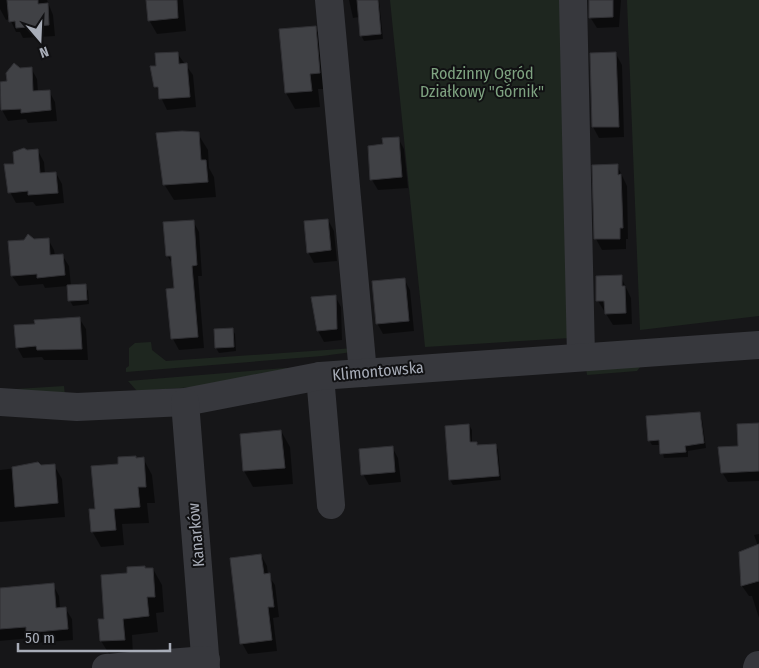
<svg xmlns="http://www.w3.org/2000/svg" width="759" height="668" font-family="'Fira Sans Condensed',sans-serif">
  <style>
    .green { fill: #1e261f }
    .shadow { fill: #0007 }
    .building { fill: #404145; stroke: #303034 }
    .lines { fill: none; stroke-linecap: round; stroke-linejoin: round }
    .minor { stroke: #37383d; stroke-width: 28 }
    .labels { text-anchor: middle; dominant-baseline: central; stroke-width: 4; stroke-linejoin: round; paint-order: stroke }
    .park-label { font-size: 16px; fill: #7fa381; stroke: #111113 }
    .street-label { font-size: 16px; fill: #a8adb8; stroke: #111113 }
  </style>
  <rect width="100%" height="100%" fill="#161618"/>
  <g class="green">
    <path d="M390,0H563L570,338L425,347Z"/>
    <path d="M627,0H759V316L640,330Z"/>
    <path d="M151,342L152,350L166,361L355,348L352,352L322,356L126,372V368L129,366V348L135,343Z"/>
    <path d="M586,367H640L637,371L587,375Z"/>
    <path d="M285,368H291L195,387L137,391L128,381Z"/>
    <path d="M64,386L65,396L0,390Z"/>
  </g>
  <g class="shadow">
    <path d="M0,0H47L53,15L55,36L23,38L20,32H16L10,19L6,20L0,9Z"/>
    <path d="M147,0H183L186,31L157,34L149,20Z"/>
    <path d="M349,0H379L383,39L364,41L361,35L359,17L353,18Z"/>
    <path d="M589,0H621L619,27L597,28L590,17Z"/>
    <path d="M315,27L324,44L328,89H318L320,107L295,109L286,93L280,31Z"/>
    <path d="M177,53L193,75L196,107L167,110L156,87L157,67Z"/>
    <path d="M591,54H616L622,65L624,137L599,138L593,127Z"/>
    <path d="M31,68L37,79L38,92L49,91L55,102L57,121L28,123L26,119L8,121L2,110L0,83L8,82L20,69Z"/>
    <path d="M198,134L208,150L209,168L214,177L216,197L174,200L164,184Z"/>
    <path d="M398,138L404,149L408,188L378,190L372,180L384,145Z"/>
    <path d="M38,151L44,162L45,174L56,173L62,184L64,203L36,206L33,202L16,203L10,192L15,165Z"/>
    <path d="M617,165L627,186L628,239H626V249L602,250L596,239L594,166Z"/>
    <path d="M328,220L334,231L337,261L314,263L308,252Z"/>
    <path d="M193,221L199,232L202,276H198L204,348L179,350L173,339L167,290H176L173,265L167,255Z"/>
    <path d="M48,239L54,250L55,256L62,255L69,266L71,286L85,285L88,291L89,304L73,306L70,301L68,286L45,288L43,284L19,286L12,276L34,240Z"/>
    <path d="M621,277L631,298L632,324L613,325L598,301Z"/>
    <path d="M404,279L410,290L414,331L383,334L377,323Z"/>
    <path d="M335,296L341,307L342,340L324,342L318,331L313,298Z"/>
    <path d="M79,318L86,329L88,360H44L42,357L23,358L17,347L36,325Z"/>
    <path d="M232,329L235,334L236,351L219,353L216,348Z"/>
    <path d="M699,413L702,419L706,448L688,451V457L664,458L661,445H652L649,440Z"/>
    <path d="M759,424V481L728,482L722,472L739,447Z"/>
    <path d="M469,425L472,430V443L478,446L495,445L498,450L501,480L453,485L450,480L446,427Z"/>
    <path d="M281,431L290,447L293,484L253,487L244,471L241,435Z"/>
    <path d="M392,447L398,458L401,482L369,485L363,474Z"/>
    <path d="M143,458L152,475L155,503H147L149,523L122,524L124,545L101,547L92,531L120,465Z"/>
    <path d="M28,464L54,465L62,479L65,517L0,522V470L25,467Z"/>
    <path d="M759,534V618L752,596H749L742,586L740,552L758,546L754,535Z"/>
    <path d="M261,555L267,566L268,575L275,585L279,617L273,618L277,651L248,654L242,643Z"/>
    <path d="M145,569H153L162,585L164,612L156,613L158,632L132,635L133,655L111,657L101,641L106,620L129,574Z"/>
    <path d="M53,585L59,596L60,608H65L72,619L73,640L34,643L30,638L0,641V604Z"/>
  </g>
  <g class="building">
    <path d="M7,0H38V4L48,3L49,25L16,28L15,21L9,22Z"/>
    <path d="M146,0H177L178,18L148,21Z"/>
    <path d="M357,0H378L381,34L360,36Z"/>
    <path d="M589,0H613V17L589,18Z"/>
    <path d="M316,26L320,73L310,74L312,91L285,93L279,29Z"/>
    <path d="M178,52L179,64L187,63L190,97L159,99L158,87H154L150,66H156L155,53Z"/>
    <path d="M616,52L619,127H592L590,53Z"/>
    <path d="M14,63L20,68L32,67L33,91L50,90L51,110L21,113V109L1,110L0,82L7,81L6,73Z"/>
    <path d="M182,131L199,132L201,160H206L208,182L163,185L156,133Z"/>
    <path d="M399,137L402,177L370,180L368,146L383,144L382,138Z"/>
    <path d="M24,148L27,150L38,149L40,173L56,172L58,193L28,195V191L8,193L4,164H14L13,152Z"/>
    <path d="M618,164V175L621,174L623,228H620V239H594L592,165Z"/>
    <path d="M328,219L331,250L307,253L304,221Z"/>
    <path d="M194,220L197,265L192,266L198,337L171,339L166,289L174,288L171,256H166L163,222Z"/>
    <path d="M28,234L34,239L49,238L50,255L63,254L65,275L37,278V274L11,276L8,241L24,240Z"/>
    <path d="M622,275V286H625L626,313L605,314L604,301H596V276Z"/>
    <path d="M405,278L409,321L376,324L372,281Z"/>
    <path d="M86,284L87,300L68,301L67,285Z"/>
    <path d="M336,295L337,329L317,331L311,297Z"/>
    <path d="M80,317L82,349L37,350L36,346L16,348L14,325L35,324L34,320Z"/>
    <path d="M233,328L234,347L215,348L214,329Z"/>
    <path d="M700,412L704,443L685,446L686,452L660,454L659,440L648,441L646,416Z"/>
    <path d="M759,423V471L721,473L718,447L738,446L737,424Z"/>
    <path d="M469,424L470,442H477V445L496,444L499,476L449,480L445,426Z"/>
    <path d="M281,430L285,468L243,471L240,434Z"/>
    <path d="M393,446L395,472L361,475L359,449Z"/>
    <path d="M136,456V458L144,457L146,487H138L140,507L114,509L116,530L91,532L89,509H95L91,466L118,464V457Z"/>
    <path d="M38,462L41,465L55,464L58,503L15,507L12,467Z"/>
    <path d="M759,544V581L741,586L739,552Z"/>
    <path d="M261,554L264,574L270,573L274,607H268L272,640L240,644L230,558Z"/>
    <path d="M145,566V568H153L155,597H147L149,616L123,619L125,640L100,641L98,619H104L101,575L127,573V567Z"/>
    <path d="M54,583L56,608L66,607L68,629L26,633V627L0,629V588Z"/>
  </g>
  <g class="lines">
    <g class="minor">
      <path d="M329,0L363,373"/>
      <path d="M573,0L581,356"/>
      <path d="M320,376L331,505"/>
      <path d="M0,402L77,407L185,402L320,376L759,345"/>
      <path d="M185,402L206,668"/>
      <path d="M106,668L206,660"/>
      <path d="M757,668L758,665"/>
    </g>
  </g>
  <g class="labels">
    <g class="park-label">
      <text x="482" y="73">Rodzinny Ogród<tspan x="482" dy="18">Działkowy "Górnik"</tspan></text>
    </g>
    <g class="street-label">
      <text transform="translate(378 371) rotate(-5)">Klimontowska</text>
      <text transform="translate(196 535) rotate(-95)">Kanarków</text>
    </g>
  </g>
  <g transform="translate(40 40) rotate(161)" stroke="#111113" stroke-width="4" paint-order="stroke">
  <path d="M0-4L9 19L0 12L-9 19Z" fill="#a8adb8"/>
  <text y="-8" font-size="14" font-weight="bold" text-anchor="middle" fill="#a8adb8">N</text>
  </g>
  <path d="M18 643v8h152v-8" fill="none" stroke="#a8adb8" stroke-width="2.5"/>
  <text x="25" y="643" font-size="15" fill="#a8adb8" stroke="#111113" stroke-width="4" paint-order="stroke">50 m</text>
</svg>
